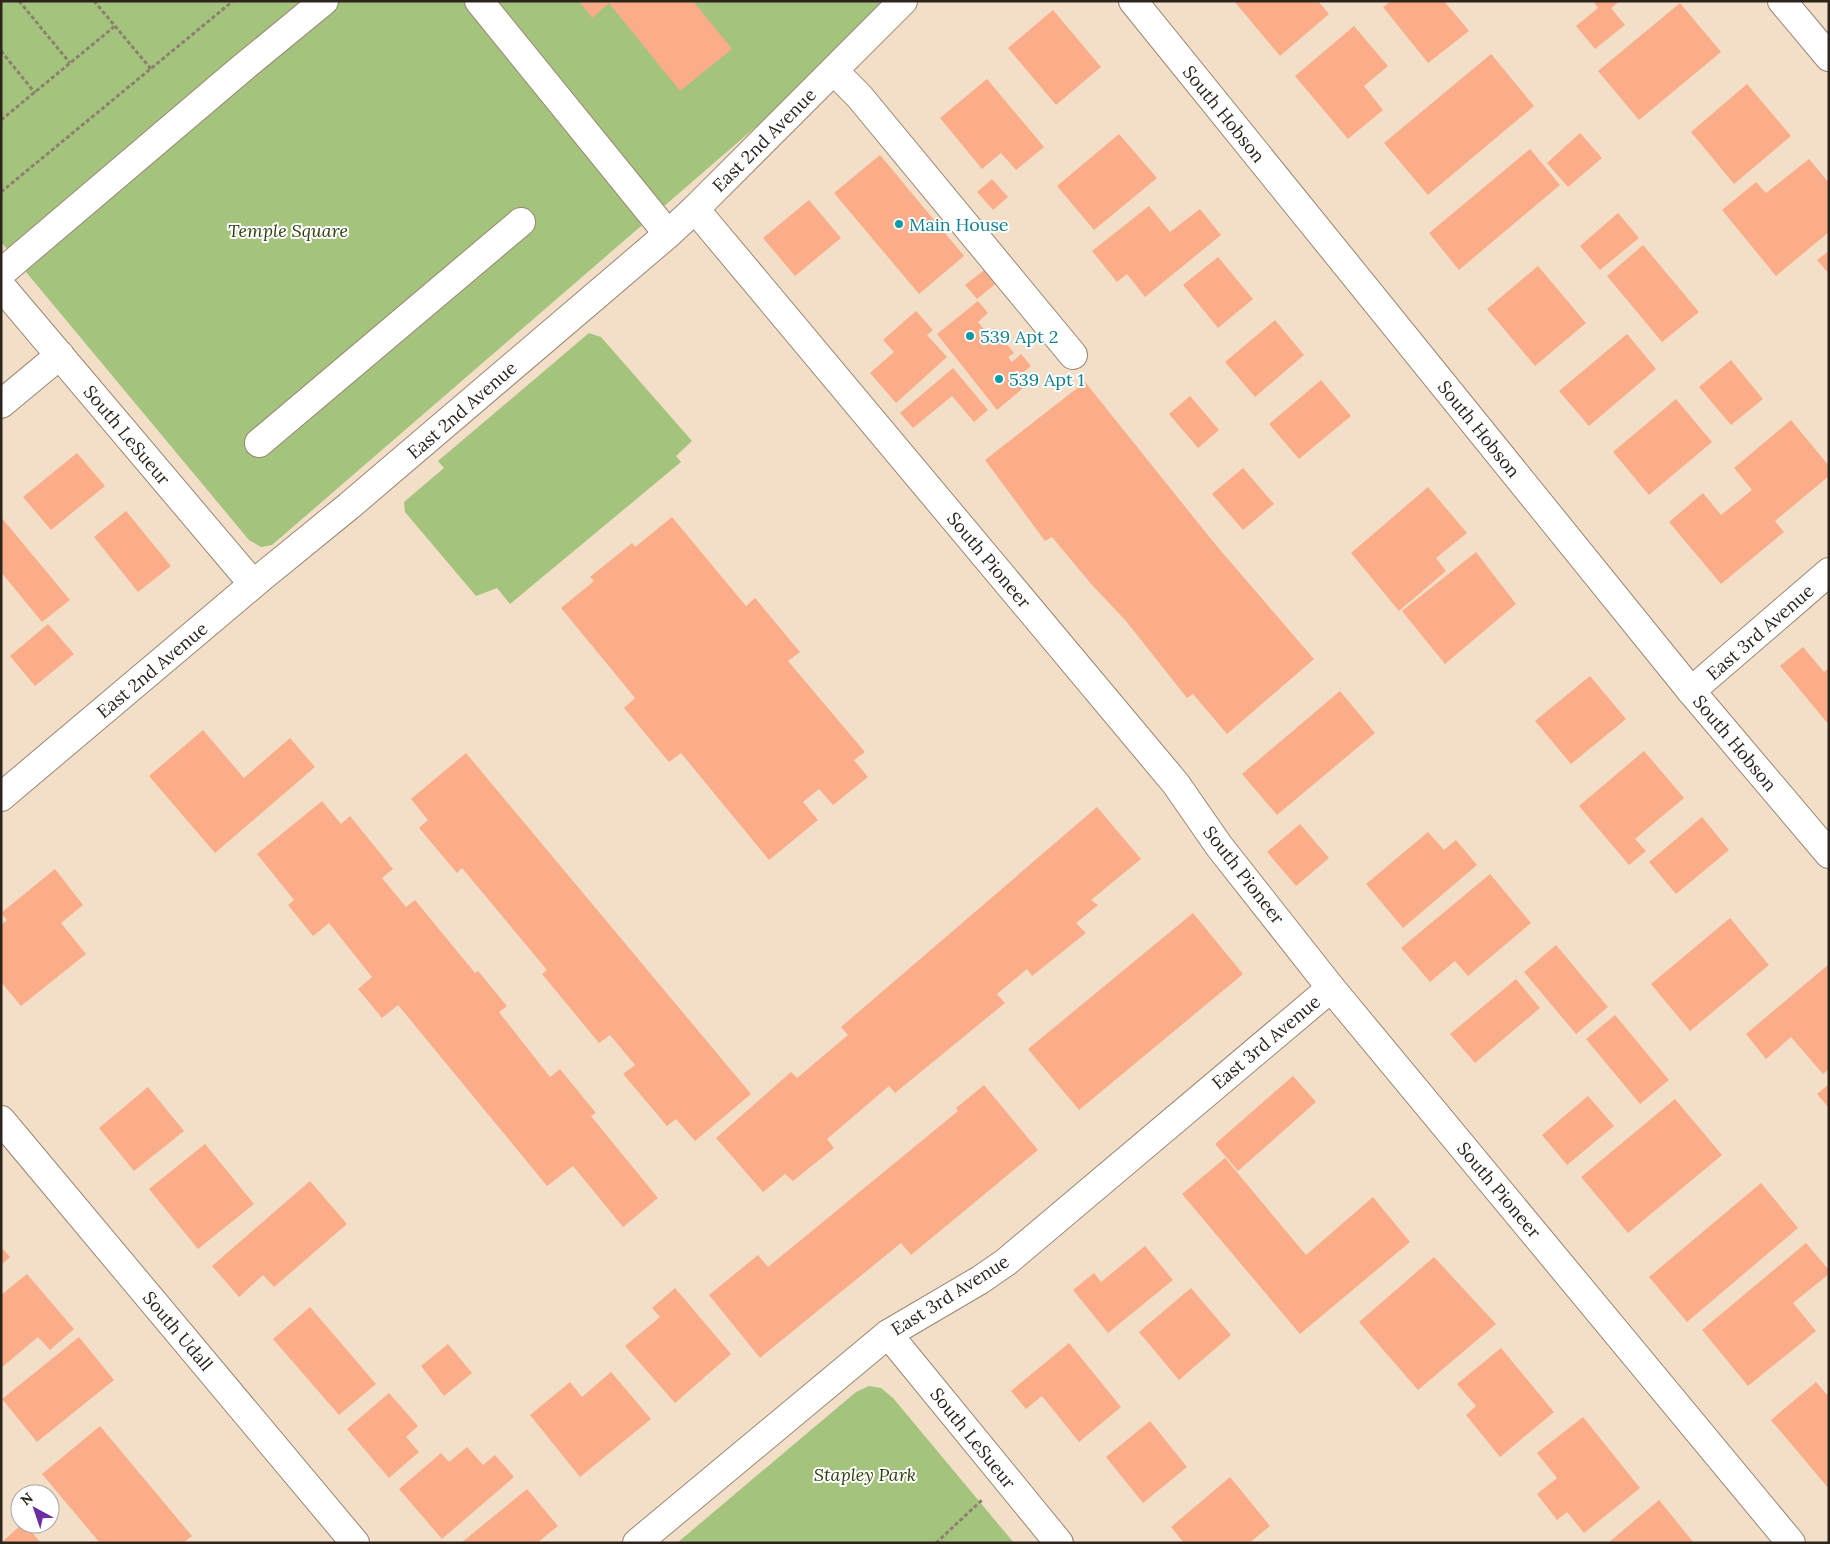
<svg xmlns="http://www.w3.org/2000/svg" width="1830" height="1544" font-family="Lora,serif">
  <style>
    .green { fill: #a4c37c }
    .building { fill: #fbad89 }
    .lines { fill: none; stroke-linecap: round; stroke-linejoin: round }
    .minor-casing { stroke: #9a8773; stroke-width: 30 }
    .path { stroke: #8e8071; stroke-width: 3; stroke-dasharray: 4 2.5; stroke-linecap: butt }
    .minor { stroke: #fff; stroke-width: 28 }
    .culture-dot { fill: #0f9aa8; stroke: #fff; stroke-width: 2 }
    .labels { text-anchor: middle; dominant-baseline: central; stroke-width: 4; stroke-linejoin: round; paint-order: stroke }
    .street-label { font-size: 18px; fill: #2d251d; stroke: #fff }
    .culture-label { font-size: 18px; fill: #0d838f; stroke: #fff; text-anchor: start }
    .park-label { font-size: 18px; font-style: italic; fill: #2e410c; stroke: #fff }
  </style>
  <rect width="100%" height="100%" fill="#f3dec8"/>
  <g class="green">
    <path d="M1,1H882L766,118L272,545L261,547L249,540L1,242Z"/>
    <path d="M589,333L601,337L692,441L676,456L681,462L510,604L497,588L476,596L405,512L404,502L444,468L438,461Z"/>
    <path d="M869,1386L881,1388L893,1398L1014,1543H677L856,1392Z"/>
  </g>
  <g class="building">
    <path d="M579,1H693L732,49L680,91L609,3L592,18Z"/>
    <path d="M1234,1H1318L1329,14L1280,56Z"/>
    <path d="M1391,1H1444L1469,31L1428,63L1383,7Z"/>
    <path d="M1593,1H1620L1611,8L1625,25L1595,49L1576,26L1598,8Z"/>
    <path d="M1680,3L1721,52L1639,120L1598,71Z"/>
    <path d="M1053,10L1101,67L1056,105L1008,48Z"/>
    <path d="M1354,26L1388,66L1364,86L1383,110L1348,139L1295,76Z"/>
    <path d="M1491,54L1534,106L1428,195L1384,143Z"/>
    <path d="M987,79L1044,147L1016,170L1001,153L982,169L940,118Z"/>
    <path d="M1747,84L1791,136L1734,184L1691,132Z"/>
    <path d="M1580,133L1602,158L1568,187L1547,163Z"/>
    <path d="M1119,134L1157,178L1094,230L1057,186Z"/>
    <path d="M1530,149L1560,185L1459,270L1429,233Z"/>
    <path d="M880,155L964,256L919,294L834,193Z"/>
    <path d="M1809,159L1829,183V232L1776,276L1722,210L1756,182L1766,193Z"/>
    <path d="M992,179L1008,197L993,210L977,192Z"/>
    <path d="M809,200L841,238L795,276L763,238Z"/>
    <path d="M1149,206L1170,232L1200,209L1221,235L1145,297L1127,274L1117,282L1092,251Z"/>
    <path d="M1618,213L1639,238L1600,270L1580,246Z"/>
    <path d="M1643,245L1699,312L1662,342L1607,276Z"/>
    <path d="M1829,251V274L1817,260Z"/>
    <path d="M1218,257L1253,299L1218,328L1183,285Z"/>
    <path d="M1538,266L1586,323L1535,366L1487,309Z"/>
    <path d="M988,267L999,281L977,299L965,285Z"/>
    <path d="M978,301L988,313L978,322L988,334L994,328L1014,353L1008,357L1012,362L1021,354L1031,366L1021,374L1028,384L997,410L937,334Z"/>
    <path d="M916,311L933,330L927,335L947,357L896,403L870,373L894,352L883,340Z"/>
    <path d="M1275,320L1304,355L1255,397L1225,362Z"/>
    <path d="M1627,334L1656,369L1589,426L1559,391Z"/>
    <path d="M1731,360L1763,399L1731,425L1699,387Z"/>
    <path d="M953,368L988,410L974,422L952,396L913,428L900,413Z"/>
    <path d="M1321,380L1351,416L1299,459L1269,424Z"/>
    <path d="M1085,382L1215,544L1314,659L1227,734L1193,694L1187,698L1126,621L1092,585L1052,537L1045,541L985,460Z"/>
    <path d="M1190,396L1219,430L1198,448L1169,414Z"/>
    <path d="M1676,399L1712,442L1649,495L1613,452Z"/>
    <path d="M1791,420L1829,466V476L1775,521L1784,532L1721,584L1669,522L1703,493L1721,515L1752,490L1734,468Z"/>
    <path d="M77,453L105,486L51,530L23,497Z"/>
    <path d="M1243,468L1274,504L1243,530L1212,494Z"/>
    <path d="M1428,487L1467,533L1436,558L1446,571L1399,611L1351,553Z"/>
    <path d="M126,511L171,566L138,592L94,537Z"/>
    <path d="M1,517L70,600L42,622L1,572Z"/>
    <path d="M672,517L746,606L755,598L800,652L788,661L865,752L854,760L868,777L833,805L819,789L803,802L818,820L769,860L681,753L669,762L624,708L635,698L561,608L594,581L590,577L632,543L635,547Z"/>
    <path d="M1476,552L1516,604L1445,664L1402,611Z"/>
    <path d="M48,624L74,654L35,686L10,656Z"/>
    <path d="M1803,647L1824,672L1829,668V725L1780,666Z"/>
    <path d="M1590,676L1626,719L1571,764L1535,721Z"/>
    <path d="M1340,691L1375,733L1277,815L1242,774Z"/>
    <path d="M203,730L244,778L290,738L315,767L215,853L149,776Z"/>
    <path d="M1644,751L1684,798L1635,839L1646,851L1629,865L1579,806Z"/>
    <path d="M466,753L751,1094L695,1141L676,1119L667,1126L623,1074L635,1065L610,1035L599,1043L542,974L547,970L462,868L457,873L419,828L428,820L411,799Z"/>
    <path d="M322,801L341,824L350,816L393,869L382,878L406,907L415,900L475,973L478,971L507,1006L499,1012L550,1077L560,1069L596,1113L591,1116L658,1198L623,1227L573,1166L547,1186L398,1005L382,1018L358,989L372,977L329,923L313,936L288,905L294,900L257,854Z"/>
    <path d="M1097,807L1141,859L1091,900L1098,905L1076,923L1086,933L1032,976L1027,969L997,994L1005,1003L895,1093L889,1086L827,1139L834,1148L793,1181L785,1174L763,1192L716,1138L791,1072L797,1078L848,1035L841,1027Z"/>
    <path d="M1702,817L1729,850L1676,894L1649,862Z"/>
    <path d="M1300,824L1329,858L1296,886L1267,852Z"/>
    <path d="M1428,832L1444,850L1456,840L1477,865L1403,928L1366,884Z"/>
    <path d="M55,869L83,905L61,923L86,954L21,1006L1,982V925L7,920L1,913Z"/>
    <path d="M1490,874L1531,923L1468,976L1455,961L1430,982L1401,948Z"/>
    <path d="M1193,913L1243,974L1079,1110L1028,1049Z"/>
    <path d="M1730,918L1769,965L1690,1031L1651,984Z"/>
    <path d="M1556,945L1608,1007L1576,1034L1524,972Z"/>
    <path d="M1829,964V1069L1823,1074L1791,1037L1766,1059L1746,1034Z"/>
    <path d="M1516,979L1540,1008L1475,1063L1450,1034Z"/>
    <path d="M1615,1015L1669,1080L1640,1104L1586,1039Z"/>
    <path d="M1293,1076L1316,1102L1238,1171L1215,1144Z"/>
    <path d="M1829,1084V1108L1817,1094Z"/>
    <path d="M984,1085L1038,1150L911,1255L901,1243L760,1358L709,1295L758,1255L768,1267L958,1111L956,1108Z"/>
    <path d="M148,1087L184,1131L134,1171L99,1128Z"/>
    <path d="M1588,1096L1614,1126L1567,1165L1542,1135Z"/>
    <path d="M1675,1099L1722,1155L1628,1233L1581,1177Z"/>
    <path d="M205,1144L254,1204L198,1249L149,1189Z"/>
    <path d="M1225,1158L1306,1255L1373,1197L1410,1242L1300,1334L1182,1194Z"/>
    <path d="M310,1181L347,1224L274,1287L263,1275L239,1297L212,1266Z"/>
    <path d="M1761,1183L1798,1228L1687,1322L1649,1277Z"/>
    <path d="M1806,1243L1829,1270V1274L1793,1303L1816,1331L1748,1386L1702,1330Z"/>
    <path d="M1145,1246L1173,1280L1108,1333L1073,1290L1094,1273L1101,1282Z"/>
    <path d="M1,1247L10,1257L1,1265Z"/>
    <path d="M1434,1257L1496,1324L1418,1390L1359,1322Z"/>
    <path d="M27,1274L74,1329L50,1350L38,1337L1,1368V1295Z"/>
    <path d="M675,1288L731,1354L675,1403L625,1346L660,1317L652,1308Z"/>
    <path d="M1191,1288L1231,1335L1179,1380L1139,1332Z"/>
    <path d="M310,1307L376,1384L339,1415L273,1339Z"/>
    <path d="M79,1337L114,1380L37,1442L2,1399Z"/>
    <path d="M1069,1343L1121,1407L1079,1442L1042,1396L1026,1409L1011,1391Z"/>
    <path d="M448,1344L472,1373L444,1396L421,1366Z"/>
    <path d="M1501,1348L1554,1412L1500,1457L1466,1415L1476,1406L1457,1384Z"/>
    <path d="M611,1372L651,1419L580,1477L530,1415L570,1382L582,1397Z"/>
    <path d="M1816,1382L1829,1397V1489L1771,1420Z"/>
    <path d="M389,1393L418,1426L406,1437L419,1452L389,1478L347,1429Z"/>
    <path d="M1583,1417L1640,1488L1584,1533L1567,1512L1557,1520L1537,1494L1557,1478L1537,1453Z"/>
    <path d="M1150,1421L1187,1467L1143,1503L1106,1457Z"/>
    <path d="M100,1426L192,1536L183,1543H100L42,1474Z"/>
    <path d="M467,1447L483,1465L495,1455L514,1477L442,1539L399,1489L441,1453L449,1462Z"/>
    <path d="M1230,1477L1270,1526L1249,1543H1184L1171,1527Z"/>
    <path d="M527,1489L558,1526L537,1543H461Z"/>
    <path d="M1659,1500L1694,1543H1608Z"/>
    <path d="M22,1524H25L41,1543H1Z"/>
  </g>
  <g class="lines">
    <g class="minor-casing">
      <g id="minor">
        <path d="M479,1L668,234"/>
        <path d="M1133,1L1691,691L1829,854"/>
        <path d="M1782,1L1829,57"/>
        <path d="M834,71L859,96L1073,355"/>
        <path d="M695,209L1176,784L1219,846L1331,988L1791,1543"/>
        <path d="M1,273L240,70L324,1"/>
        <path d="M1,286L253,584"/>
        <path d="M1,404L60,355"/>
        <path d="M259,443L521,222"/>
        <path d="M1691,691L1829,572"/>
        <path d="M1,797L263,576L349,506L668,234L695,209L903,1"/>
        <path d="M1,1120L355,1543"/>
        <path d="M888,1334L1059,1543"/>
        <path d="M637,1543L888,1334L980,1280L1006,1262L1331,988"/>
      </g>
    </g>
    <g class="path">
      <path d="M19,1L70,63"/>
      <path d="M94,1L151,69"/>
      <path d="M1,51L35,93"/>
      <path d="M1,120L115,26"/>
      <path d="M1,192L233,1"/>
      <path d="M936,1543L983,1499"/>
    </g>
    <use href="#minor" class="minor"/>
  </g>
  <g class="culture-dot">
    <circle cx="899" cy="224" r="5"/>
    <circle cx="970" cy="336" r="5"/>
    <circle cx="999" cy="379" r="5"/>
  </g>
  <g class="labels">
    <g class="street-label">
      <text transform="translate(1224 114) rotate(51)">South Hobson</text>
      <text transform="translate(764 140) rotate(-45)">East 2nd Avenue</text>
      <text transform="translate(462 410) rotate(-41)">East 2nd Avenue</text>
      <text transform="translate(1479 429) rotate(51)">South Hobson</text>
      <text transform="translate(127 435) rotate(50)">South LeSueur</text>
      <text transform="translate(989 560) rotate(50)">South Pioneer</text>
      <text transform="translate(1760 632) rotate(-41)">East 3rd Avenue</text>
      <text transform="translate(152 670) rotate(-40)">East 2nd Avenue</text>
      <text transform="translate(1735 743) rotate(50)">South Hobson</text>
      <text transform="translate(1244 875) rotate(52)">South Pioneer</text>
      <text transform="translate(1266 1042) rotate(-40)">East 3rd Avenue</text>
      <text transform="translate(1499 1190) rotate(50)">South Pioneer</text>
      <text transform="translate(950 1295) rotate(-32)">East 3rd Avenue</text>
      <text transform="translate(178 1331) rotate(50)">South Udall</text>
      <text transform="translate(973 1438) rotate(51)">South LeSueur</text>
    </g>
    <g class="culture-label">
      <text x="909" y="224">Main House</text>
      <text x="980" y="336">539 Apt 2</text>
      <text x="1009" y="379">539 Apt 1</text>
    </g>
    <g class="park-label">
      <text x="288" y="230">Temple Square</text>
      <text x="865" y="1474">Stapley Park</text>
    </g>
  </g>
  <rect width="1830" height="1544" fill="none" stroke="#2d251d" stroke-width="5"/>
  <g transform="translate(35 1509) rotate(320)"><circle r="24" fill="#ffffff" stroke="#aba8a5"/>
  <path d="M0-4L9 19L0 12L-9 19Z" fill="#6e2ea3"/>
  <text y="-8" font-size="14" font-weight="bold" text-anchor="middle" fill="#2d251d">N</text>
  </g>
</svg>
